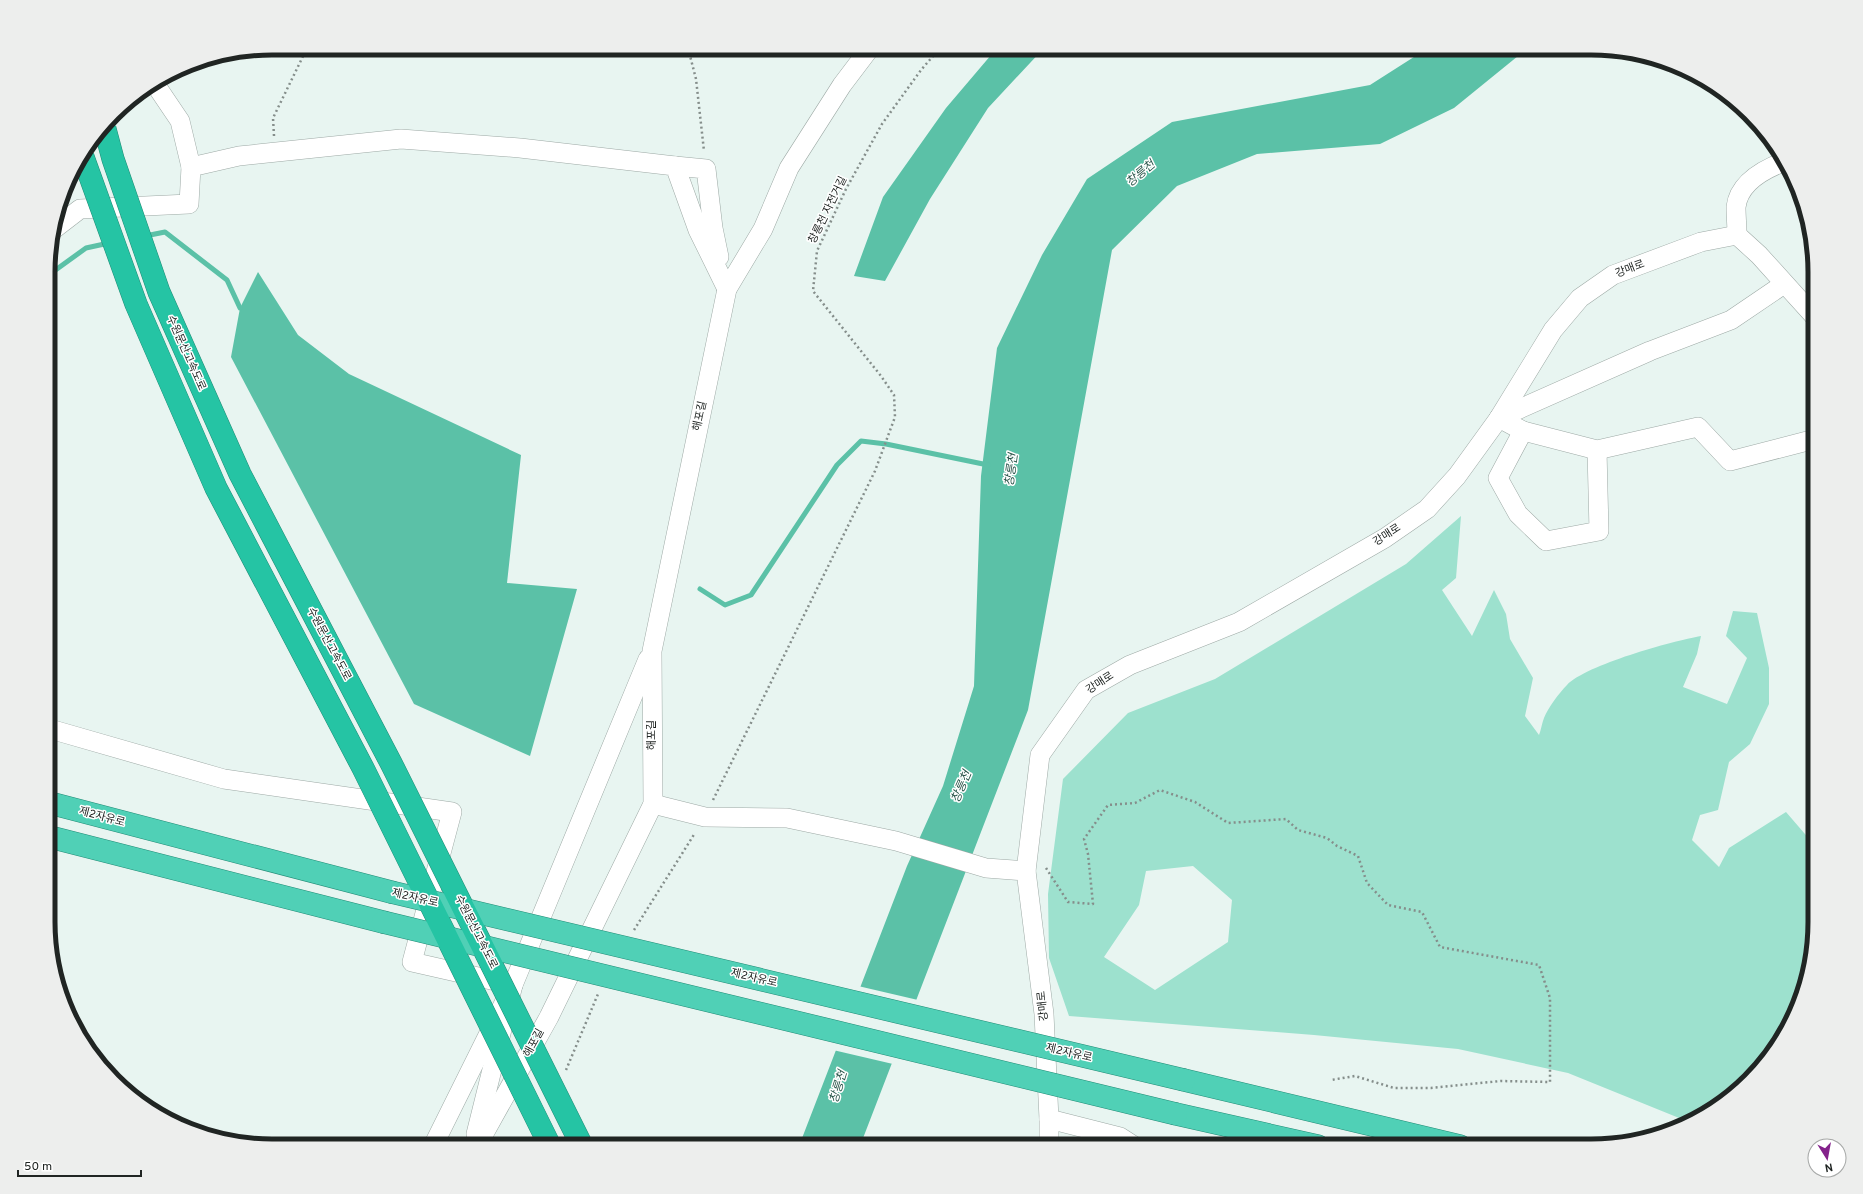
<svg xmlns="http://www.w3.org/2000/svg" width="1863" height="1194" font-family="Overpass,'Noto Sans KR',sans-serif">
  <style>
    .green { fill: #9de1ce; fill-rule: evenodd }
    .water { fill: #5bc1a7 }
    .pier { fill: #e8f5f1 }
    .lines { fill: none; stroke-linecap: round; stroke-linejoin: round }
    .stream { stroke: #5bc1a7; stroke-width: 5 }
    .minor-casing { stroke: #9da9a5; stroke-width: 20 }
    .trunk-casing { stroke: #238c77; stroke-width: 23 }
    .path { stroke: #858e8b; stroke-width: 2.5; stroke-dasharray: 2 3; stroke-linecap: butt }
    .minor { stroke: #fff; stroke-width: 19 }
    .trunk { stroke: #50d0b6; stroke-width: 22 }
    .trunk-bridge-casing { stroke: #238c77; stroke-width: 23; stroke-linecap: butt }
    .motorway-bridge-casing { stroke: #238c77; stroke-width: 23; stroke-linecap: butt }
    .trunk-bridge { stroke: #50d0b6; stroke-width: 22 }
    .motorway-bridge { stroke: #25c4a4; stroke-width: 22 }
    .labels { text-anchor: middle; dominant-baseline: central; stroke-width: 3; stroke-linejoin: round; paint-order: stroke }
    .street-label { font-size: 11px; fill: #202523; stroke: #fff }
    .water-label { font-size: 12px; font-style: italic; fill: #275348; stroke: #fff }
    .rim { fill: none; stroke: #202523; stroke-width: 5 }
  </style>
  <rect width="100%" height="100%" fill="#e8f5f1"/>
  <path class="green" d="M1461,516L1456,578L1442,590L1472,636L1494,590L1506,614L1510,639L1533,678L1525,716L1539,735C1541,730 1542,723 1544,718C1548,708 1559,693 1567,685C1586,665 1672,641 1701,636L1697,654L1683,687L1727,704L1747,658L1726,636L1733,611L1757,613L1769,668V704L1750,744L1729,762L1718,810L1700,815L1692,840L1719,867L1729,848L1786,812L1811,841L1815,849V937L1803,994L1777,1046L1739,1090L1703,1116L1689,1122L1568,1073L1458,1049L1314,1035L1069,1016L1049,958L1048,894L1063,779L1128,713L1215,679L1406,564ZM1193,866L1232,900L1228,942L1155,990L1104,957L1139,905L1146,871Z"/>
  <g class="water">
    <path d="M997,48H1044L988,108L930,199L885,281L854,276L883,197L946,108Z"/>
    <path d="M1428,48H1528L1454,108L1380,144L1257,154L1177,186L1112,250L1028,710L860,1146H799L907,866L943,786L974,686L981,476L997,348L1042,255L1087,179L1172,122L1370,85Z"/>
    <path d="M258,272L298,335L349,374L521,455L507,583L577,589L530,756L414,704L231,357L240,308Z"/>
  </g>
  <path class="pier" d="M858,986L918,1000L893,1064L833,1050Z"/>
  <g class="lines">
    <g class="stream">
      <path d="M1801,198L1809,223"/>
      <path d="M145,236L165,232L227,280L240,308"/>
      <path d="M50,274L86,248L109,243"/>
      <path d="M700,589L725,605L751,595L837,465L861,441L886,444L988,465"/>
    </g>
    <g class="minor-casing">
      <g id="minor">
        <path d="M155,84L180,121L191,167"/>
        <path d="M675,166L706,169L713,228L719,257"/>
        <path d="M54,229L80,209L189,204L191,167L239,156L401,139L520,148L675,166L698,230L727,289"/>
        <path d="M1737,235L1759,255L1815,317"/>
        <path d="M1737,235C1737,226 1736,216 1736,207C1739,182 1764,169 1786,161"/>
        <path d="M1499,418L1523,431L1597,450L1698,427L1730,461L1815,439"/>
        <path d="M1499,418L1650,351L1731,320L1784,284"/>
        <path d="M1523,431L1498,478L1518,514L1546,541L1599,531L1597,450"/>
        <path d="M50,729L224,779L452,812L412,962L513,985L476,1134"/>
        <path d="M653,804L705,817L787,818L896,841L986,868L1026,871"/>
        <path d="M1049,1119L1120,1137L1134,1146"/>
        <path d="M433,1146L513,985L648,659"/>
        <path d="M477,1146L549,1017L653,804L652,651L727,289L763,229L789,168L842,85L870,48"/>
        <path d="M1049,1146V1119L1044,1014L1026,871L1040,755L1086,690L1130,665L1239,622L1385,538L1427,509L1457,476L1499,418L1553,330L1580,298L1613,275L1701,242L1737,235"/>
      </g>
    </g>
    <g class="trunk-casing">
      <g id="trunk">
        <path d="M50,803L391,892"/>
        <path d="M50,837L383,922"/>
        <path d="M1184,1080L1460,1146"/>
        <path d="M1176,1114L1318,1146"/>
      </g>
    </g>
    <g class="path">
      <path d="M688,48L696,79L704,151"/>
      <path d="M274,136L273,118L307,48"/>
      <path d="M713,800L875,471L895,417L894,395L881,376L813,291L817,251L846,189L882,124L921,70L940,48"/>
      <path d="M1046,868L1068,902L1093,904L1088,854L1084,839L1108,805L1135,803L1160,790L1195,802L1228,823L1286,819L1298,830L1327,838L1337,846L1358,856L1367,883L1388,905L1422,912L1440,947L1539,965L1550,998V1082L1501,1081L1431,1088H1394L1355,1076L1331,1080"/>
      <path d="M634,930L695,833"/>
      <path d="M566,1070L598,994"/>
    </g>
    <use href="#minor" class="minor"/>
    <use href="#trunk" class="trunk"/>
    <g class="trunk-bridge-casing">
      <g id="trunk-bridge">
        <path d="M391,892L1184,1080"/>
        <path d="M383,922L1176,1114"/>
      </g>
    </g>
    <g class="motorway-bridge-casing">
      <g id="motorway-bridge">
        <path d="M105,129L113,159L159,292L240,474L391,763L582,1146"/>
        <path d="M83,157L136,304L216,488L363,768L550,1146"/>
      </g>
    </g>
    <use href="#trunk-bridge" class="trunk-bridge"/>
    <use href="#motorway-bridge" class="motorway-bridge"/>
  </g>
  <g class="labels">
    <g class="street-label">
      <text transform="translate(828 210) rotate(-64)">창릉천 자전거길</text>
      <text transform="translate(1630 269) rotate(-21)">강매로</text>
      <text transform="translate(186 353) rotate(66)">수원문산고속도로</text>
      <text transform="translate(700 416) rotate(-78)">해포길</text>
      <text transform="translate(1387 535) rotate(-33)">강매로</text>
      <text transform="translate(329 644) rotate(62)">수원문산고속도로</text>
      <text transform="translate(1100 683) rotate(-33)">강매로</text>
      <text transform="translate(652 735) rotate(-90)">해포길</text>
      <text transform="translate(102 817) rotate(15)">제2자유로</text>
      <text transform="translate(415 898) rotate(13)">제2자유로</text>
      <text transform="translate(476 932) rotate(63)">수원문산고속도로</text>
      <text transform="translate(754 978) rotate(13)">제2자유로</text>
      <text transform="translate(1043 1006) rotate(-96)">강매로</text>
      <text transform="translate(534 1043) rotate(-61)">해포길</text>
      <text transform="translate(1069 1053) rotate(13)">제2자유로</text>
    </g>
    <g class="water-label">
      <text transform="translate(1141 174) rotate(-40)">창릉천</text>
      <text transform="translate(1012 470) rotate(-82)">창릉천</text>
      <text transform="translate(962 787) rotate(-67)">창릉천</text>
      <text transform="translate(839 1087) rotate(-73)">창릉천</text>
    </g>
  </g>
  <path d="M0 0H1863V1194H0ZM272 55H1591A217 217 0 0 1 1808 272V922A217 217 0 0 1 1591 1139H272A217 217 0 0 1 55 922V272A217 217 0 0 1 272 55Z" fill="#edeeed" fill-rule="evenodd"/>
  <path class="rim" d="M272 55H1591A217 217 0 0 1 1808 272V922A217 217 0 0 1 1591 1139H272A217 217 0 0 1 55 922V272A217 217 0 0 1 272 55Z"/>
  <g transform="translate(1827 1158) rotate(169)"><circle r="19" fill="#ffffff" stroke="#a6a8a7"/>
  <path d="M0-3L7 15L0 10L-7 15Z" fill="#84228b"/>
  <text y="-6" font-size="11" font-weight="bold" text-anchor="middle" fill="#202523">N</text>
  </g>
  <path d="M18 1170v6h123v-6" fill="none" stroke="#202523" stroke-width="2"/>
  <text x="24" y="1170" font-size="12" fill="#202523" stroke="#ffffff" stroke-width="3" paint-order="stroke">50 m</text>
</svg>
